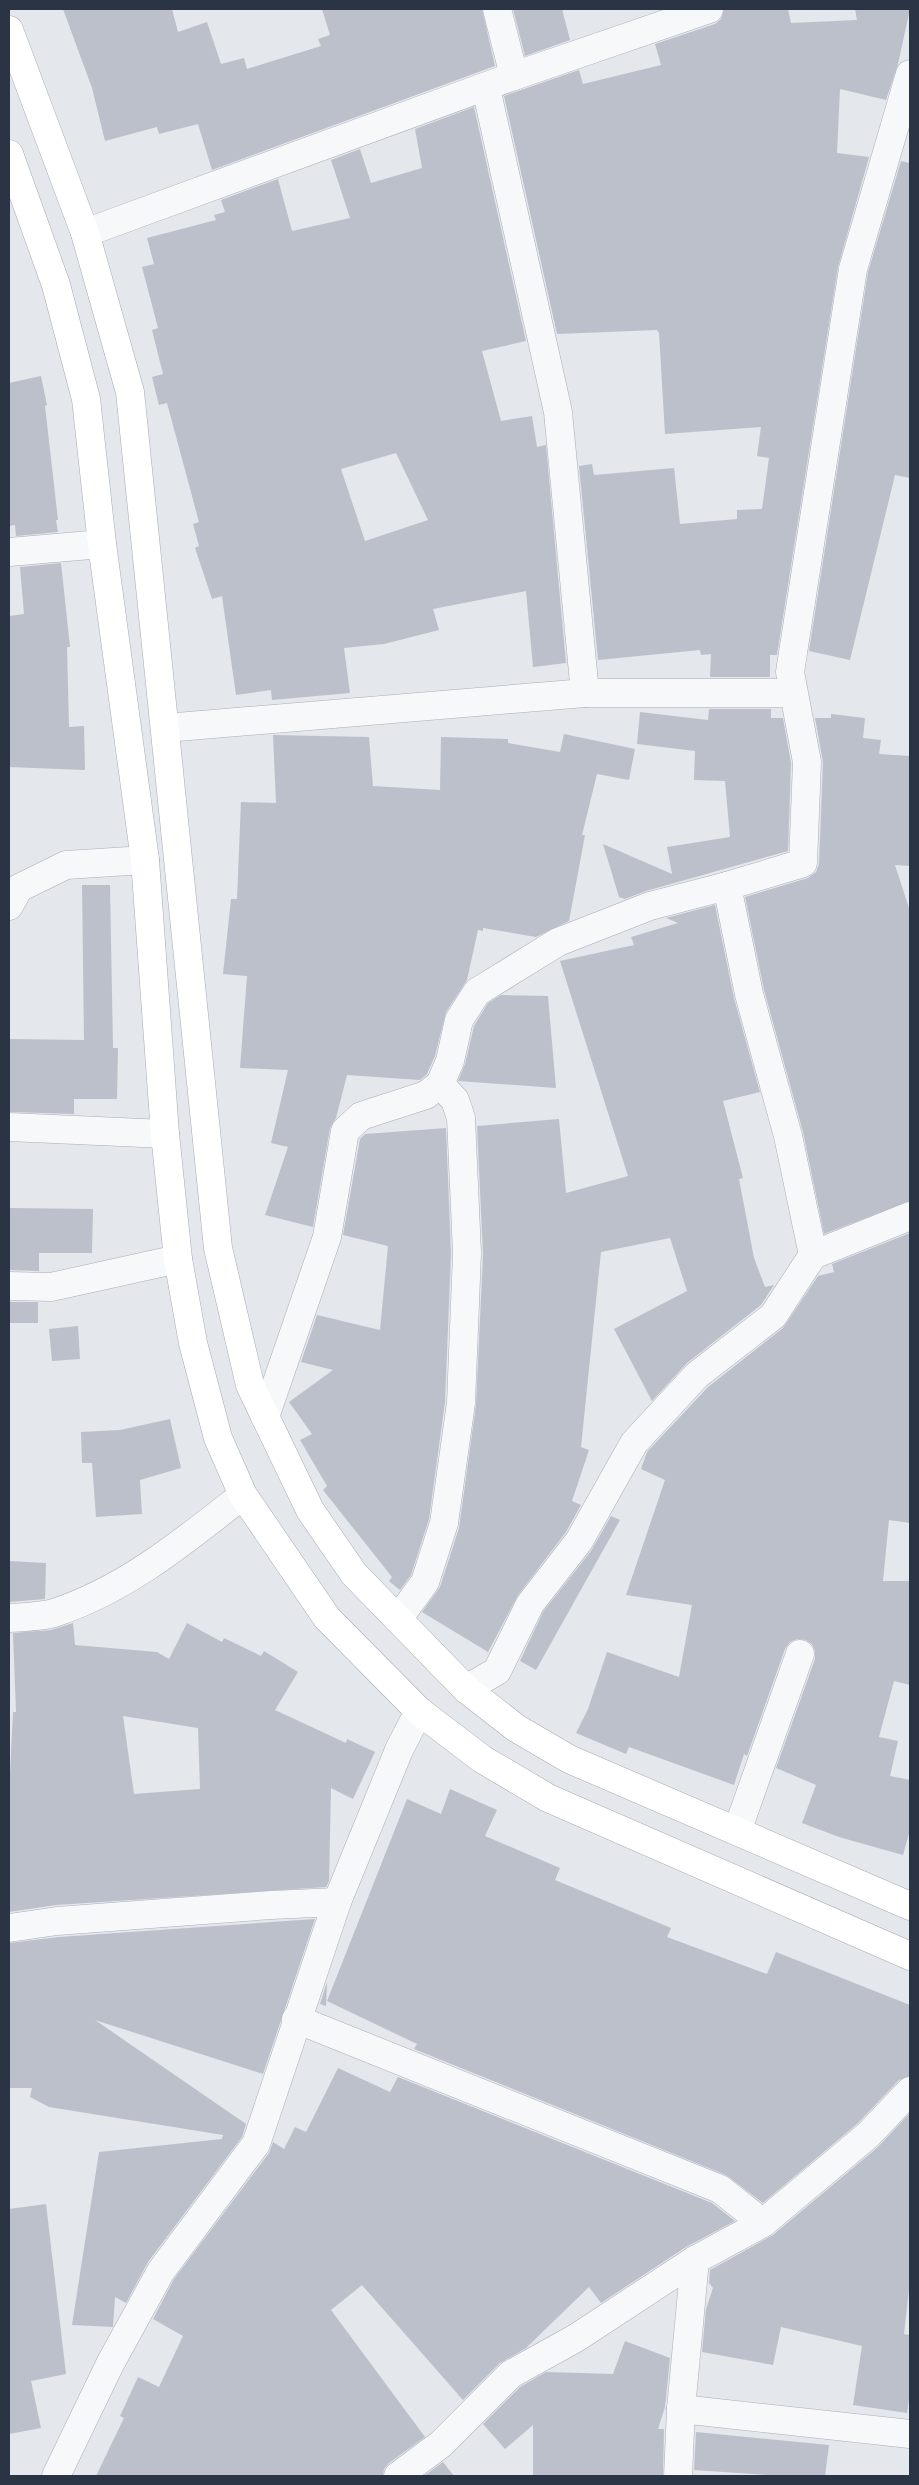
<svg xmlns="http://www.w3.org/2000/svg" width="919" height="2485" font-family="Signika,sans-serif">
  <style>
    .building { fill: #bbc0ca; fill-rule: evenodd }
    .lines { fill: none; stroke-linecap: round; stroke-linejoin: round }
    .minor-casing { stroke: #a9aeb7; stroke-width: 29 }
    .major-casing { stroke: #a3abb8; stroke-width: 29 }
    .minor { stroke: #f7f8fa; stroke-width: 28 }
    .major { stroke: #fff; stroke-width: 28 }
  </style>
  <rect width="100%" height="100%" fill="#e4e7ec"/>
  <g class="building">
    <path d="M63,9H172L178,32L207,22L221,64L244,58L247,69L321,46L318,39L330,35L322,9H482L495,66L212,170L198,124L159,134L157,127L105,141L92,88Z"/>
    <path d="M513,9H562L570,40L525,56Z"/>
    <path d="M724,9H788L791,23L857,20L855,9H910L898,64L886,100L840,89L837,153L869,157L838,267L777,655H770V677H710L711,654L701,655L700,650L598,660L579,466L592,464L594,475L674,468L680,524L737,519V510L762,509L769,458L757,456L761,427L665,434L659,333L657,330L557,334L504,96L579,70L583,84L661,65L655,44L715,24L721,19Z"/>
    <path d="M474,107L526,341L482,351L501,421L532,416L537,447L546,445L566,663L533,667L526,591L433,609L439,630L384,644L344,648L350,693L272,700L271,690L236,695L222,596L212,599L195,548L199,546L193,524L199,522L167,403L159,405L152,377L163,374L152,330L158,328L142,267L154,264L147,238L216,220L214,215L225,212L221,200L278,179L292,231L350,218L331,160L360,149L371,183L422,168L415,129ZM396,453L428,520L365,541L341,469Z"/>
    <path d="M901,161L910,163V478L895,475L850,660L809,651L868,272Z"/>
    <path d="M41,376L47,405L45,406L58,520H56L58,532L16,536L15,525L9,526V383Z"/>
    <path d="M61,563L70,647H67L69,727L84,726L85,770L9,767V616L24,614L20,567Z"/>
    <path d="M709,709H771V718H783L791,763L788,851L646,891L625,899L619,897L603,844L672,874L667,847L730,837L725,781L694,780L695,751L637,744L640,712L708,720Z"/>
    <path d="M831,714L865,718L863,738L881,740L879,754L910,756V866L895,865L910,911V1201L824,1234L803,1132L764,990L745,897L808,878L816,872L819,864L823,762L815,718H831Z"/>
    <path d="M564,734L635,749L629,780L597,774L582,835H585L569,921L536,937L483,928V931L478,930L467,980L446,1012L435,1056L427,1074L420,1080L347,1075L336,1118L330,1128L313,1227L265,1215L288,1147L271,1143L288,1070L240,1068L247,976L223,974L231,899H237L241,802L276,803L273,735L369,737L373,786L440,790L441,737L508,739V743L560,752Z"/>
    <path d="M82,885H110L113,1048H118L117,1099H74V1114L9,1112V1039L84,1040Z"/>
    <path d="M715,905L734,998L760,1092L723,1101L743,1178L739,1179L754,1258L765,1287L774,1285L761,1305L687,1363L652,1401L614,1329L687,1291L670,1238L601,1252L581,1447L589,1450L572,1501L581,1505L566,1532L518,1595L488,1652L422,1612L440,1587L459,1528L476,1405L483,1254L477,1126L559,1119L566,1193L628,1176L560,961L634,945L631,937L678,923L666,918Z"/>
    <path d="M501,995L548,996L556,1088L458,1081L465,1064L474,1026L488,1003Z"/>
    <path d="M446,1128L451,1253L445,1402L429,1519L411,1575L400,1590L389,1581L392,1577L323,1490L327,1486L300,1440L312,1434L289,1402L333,1370L301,1362L317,1315L380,1330L388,1246L343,1235L360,1139L365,1134Z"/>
    <path d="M9,1208L93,1209L92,1253H39V1271L9,1270Z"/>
    <path d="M910,1233V1523L889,1520L883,1581H910V1685L894,1681L879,1737L898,1741L890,1776L910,1780V1830L903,1855L839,1837L802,1823L816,1785L776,1768L815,1659V1651L812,1644L806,1640L797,1639L790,1642L785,1649L747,1756L744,1754L734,1785L629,1747L626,1754L576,1733L588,1709L607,1652L679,1677L692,1605L626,1595L665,1480L641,1469L647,1452L708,1387L783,1328L818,1276L834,1272L832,1264Z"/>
    <rect x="9" y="1302" width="29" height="21"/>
    <path d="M78,1326L80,1359L52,1361L49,1329Z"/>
    <path d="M170,1419L181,1468L140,1480L142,1514L96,1517L92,1463H82L81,1432L120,1430Z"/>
    <path d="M611,1516L620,1520L536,1670L520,1661L543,1612L591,1551Z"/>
    <path d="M9,1561L46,1563L45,1599L9,1602Z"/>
    <path d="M73,1623L75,1645L157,1652L169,1659L187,1623L222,1642L224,1638L261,1656L264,1651L298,1672L275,1710L346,1743L347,1739L375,1752L353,1799L331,1788L329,1881L326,1887L56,1905L9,1912V1794L13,1712H16L13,1633L51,1630ZM123,1716L198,1728L200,1789L134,1794Z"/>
    <path d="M450,1789L497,1810L485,1836L560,1868L555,1880L671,1928L667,1937L767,1974L776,1952L910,2005V2076L899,2080L857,2124L763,2203L726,2175L414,2049L417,2044L327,2001L407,1799L441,1814Z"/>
    <path d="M315,1919L263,2074L95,2020L246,2124L242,2137L148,2262L126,2303L115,2297L113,2327L72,2325L99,2152L222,2139L223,2135L49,2107L30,2097L32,2088H9V1943L59,1937Z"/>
    <path d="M327,1982L326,2006L320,2004Z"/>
    <path d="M338,2068L390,2092L398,2077L712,2203L735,2221L686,2247L601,2303L589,2287L526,2348L500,2363L463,2400L362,2285L331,2310L425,2437L389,2463L384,2469L383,2476H96L124,2418L120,2416L138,2377L159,2387L183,2336L153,2319L174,2279L269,2153L273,2142L284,2149L295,2127L306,2132Z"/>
    <path d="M910,2113V2281L904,2334L910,2335V2392L907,2413L853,2405L862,2346L781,2327L773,2365L702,2352L706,2309L713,2288L709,2283L710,2270L773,2235L878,2147Z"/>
    <path d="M46,2204L66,2374L31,2381L41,2428L9,2434V2209Z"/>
    <path d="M625,2341L670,2358L665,2407L658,2429H664L663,2476H533V2425L505,2449L483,2424L520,2387L546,2372L613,2374Z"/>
    <path d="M696,2432L829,2445L825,2476H784L694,2470Z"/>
    <path d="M443,2462L454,2476H424Z"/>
  </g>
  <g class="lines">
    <g class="minor-casing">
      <g id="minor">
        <path d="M497,9L514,76"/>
        <path d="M486,88L558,412L585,693"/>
        <path d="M85,233L514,76L709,9"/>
        <path d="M9,552L102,544"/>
        <path d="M165,728L585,693H792"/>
        <path d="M727,886L749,994L788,1136L813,1255"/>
        <path d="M9,906L19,888L66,865L145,860"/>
        <path d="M9,1127L165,1134"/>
        <path d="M9,1286L51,1287L178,1259"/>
        <path d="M265,1417L327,1237L345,1131L361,1116L426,1095L440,1084L450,1061L459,1020L477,992L558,942L650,906L727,886L803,863L807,762L790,672L853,269L910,74"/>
        <path d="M9,1618C23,1617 40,1617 54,1613C127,1589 184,1541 243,1495"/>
        <path d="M398,1619L425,1582L444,1523L461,1403L467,1253L461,1118L455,1100L440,1084"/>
        <path d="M466,1689L497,1671L530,1604L579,1541L634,1443L697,1375L773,1316L813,1255L910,1216"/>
        <path d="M737,1831L800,1654"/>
        <path d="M9,1928L57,1921L271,1905L337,1902"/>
        <path d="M296,2019L720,2189L763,2223"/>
        <path d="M681,2409L910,2434"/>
        <path d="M56,2476L110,2364L161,2271L256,2144L337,1902L399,1750L419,1711"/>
        <path d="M398,2476L441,2444L511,2374L576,2338L695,2260L763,2223L868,2135L910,2091"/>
        <path d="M678,2476L681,2409L695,2260"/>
      </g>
    </g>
    <g class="major-casing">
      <g id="major">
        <path d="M9,30L85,233L130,392L218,1248L250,1385L310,1510L354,1574L466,1689L516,1728L569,1759L910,1906"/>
        <path d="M9,154L56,285L86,399L102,544L145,860L165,1134L178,1259L193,1343L218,1438L243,1495L327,1618L419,1711L482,1759L548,1798L910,1956"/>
      </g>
    </g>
    <use href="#minor" class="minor"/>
    <use href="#major" class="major"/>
  </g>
  <rect width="919" height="2485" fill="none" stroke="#2b3445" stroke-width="20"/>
</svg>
